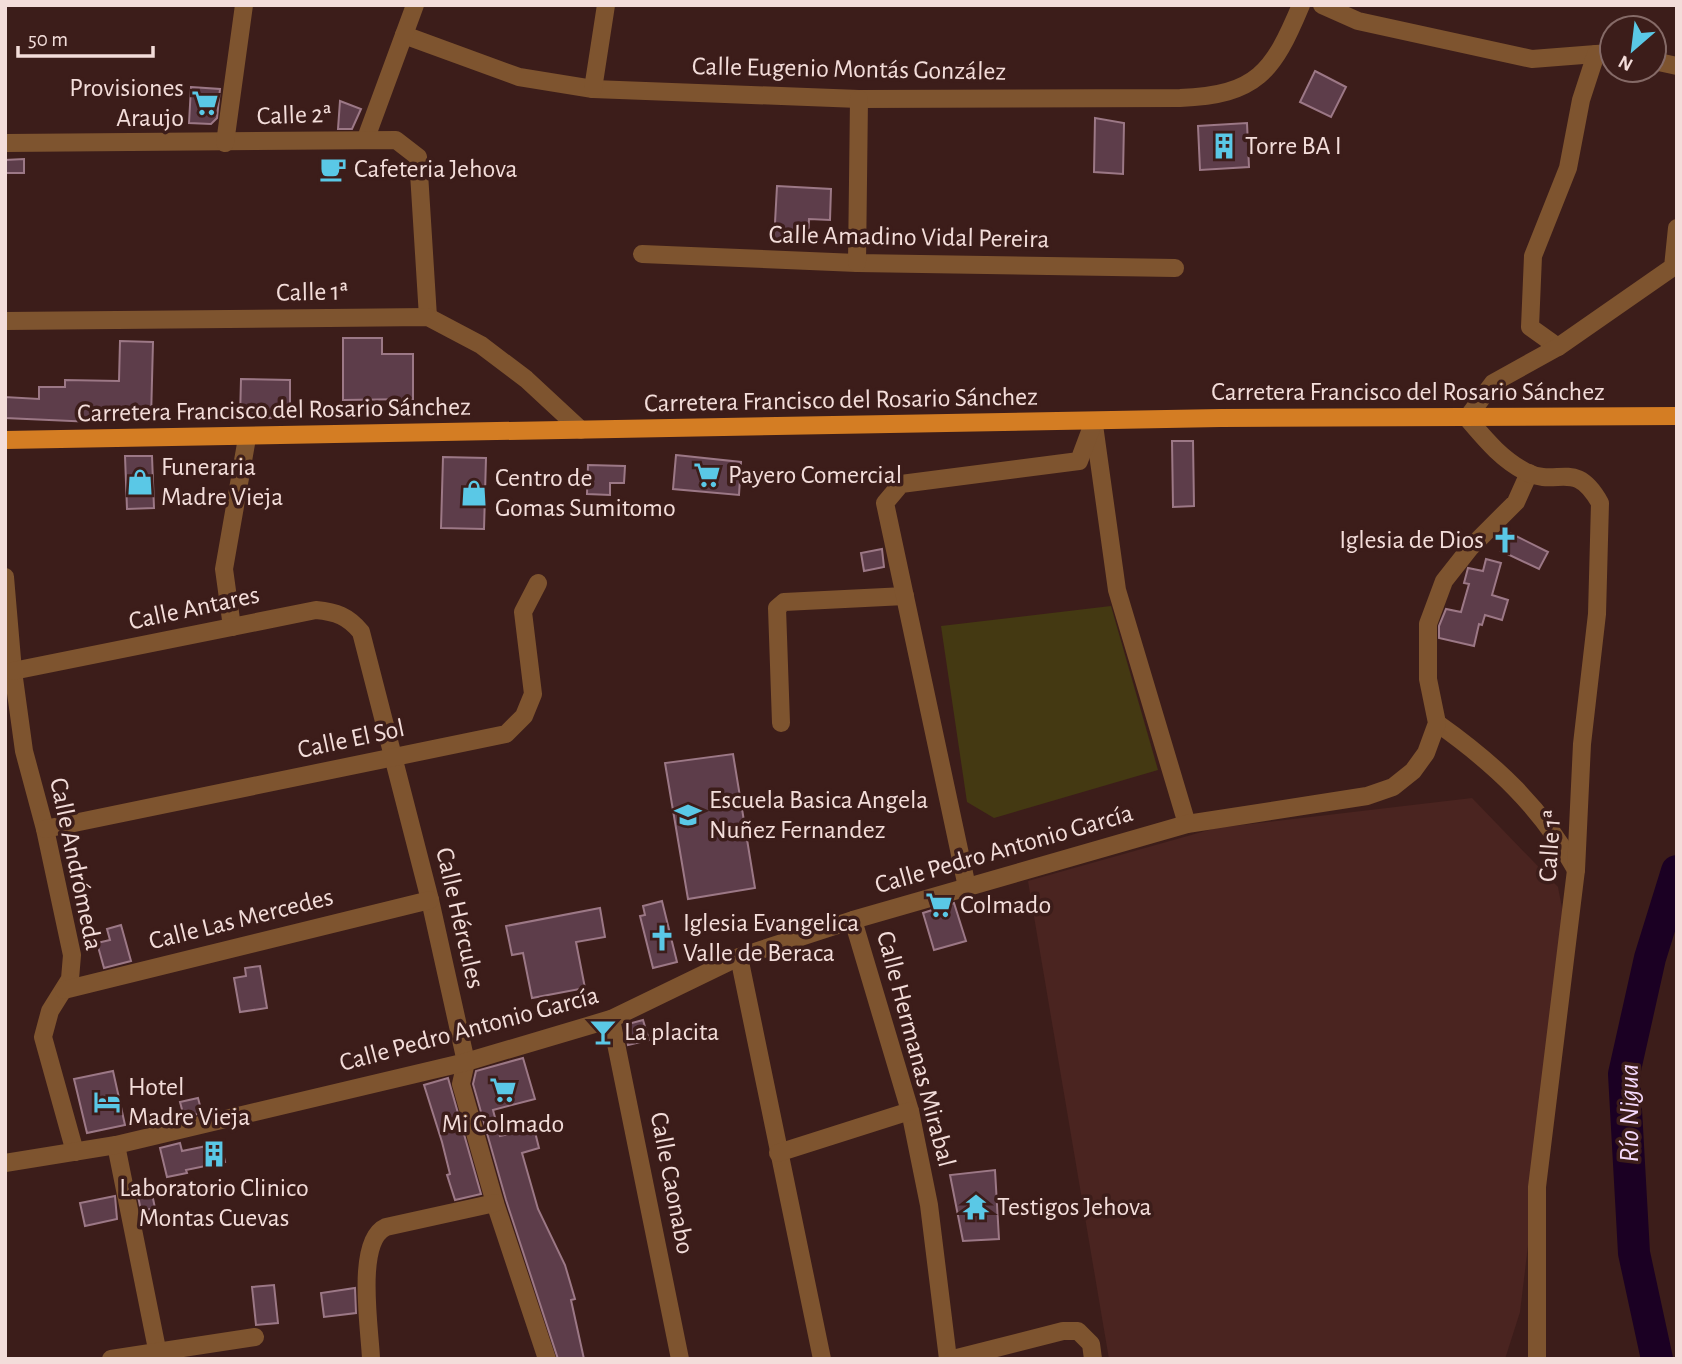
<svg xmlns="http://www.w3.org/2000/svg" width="1682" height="1364" font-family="'Alegreya Sans',sans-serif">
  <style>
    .built { fill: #4a2420 }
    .green { fill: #443912 }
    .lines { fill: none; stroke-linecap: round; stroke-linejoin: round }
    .river { stroke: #1b0023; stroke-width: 32 }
    .building { fill: #5d3d4a; stroke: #9c7886; stroke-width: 2 }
    .minor { stroke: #7e542f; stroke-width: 18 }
    .primary { stroke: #d47d23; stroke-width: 18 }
    .labels { text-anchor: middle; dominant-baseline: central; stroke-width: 7; stroke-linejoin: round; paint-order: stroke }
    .street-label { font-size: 26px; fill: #f3ddda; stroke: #3c1d1a }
    .poi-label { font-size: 26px; fill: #f3ddda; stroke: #3c1d1a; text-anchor: start }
    .water-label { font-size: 28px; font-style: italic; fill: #f5d9fc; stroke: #3c1d1a }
  </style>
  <rect width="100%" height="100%" fill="#3c1d1a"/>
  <path class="built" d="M1472,798L1558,887L1566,929L1520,1312L1505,1359H1109L1028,881L1216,828Z"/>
  <path class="green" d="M1111,606L1158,770L994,818L967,802L941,626Z"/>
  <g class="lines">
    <path class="river" d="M1657,1359L1634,1253L1624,1074L1650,958L1677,871"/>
  </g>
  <g class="building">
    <path d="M1315,71L1346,87L1331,117L1300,102Z"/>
    <path d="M191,87L220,89L217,118L211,124L189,123Z"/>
    <path d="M340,101L361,109L352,129H338Z"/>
    <path d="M1095,118L1124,123L1123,174L1094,172Z"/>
    <path d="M1247,123L1249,167L1200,170L1198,126Z"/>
    <path d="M24,159V173H5V160Z"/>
    <path d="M777,186L831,189L830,220L809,219L808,243L774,241Z"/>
    <path d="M343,338H382V354H413V399L343,400Z"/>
    <path d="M120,341L153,342L151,419L93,417V422L5,418V397L39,399V387H65V380L119,381Z"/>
    <path d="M241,379L290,380V417L240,419Z"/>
    <path d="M1172,441H1193L1194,506L1173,507Z"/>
    <path d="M676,455L741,462L739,495L673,489Z"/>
    <path d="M125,456H152L154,508L127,509Z"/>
    <path d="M443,457L486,458L484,529L441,528Z"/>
    <path d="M588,465L625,466L624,483H610V495L587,494Z"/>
    <path d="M1510,533L1548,552L1539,569L1501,551Z"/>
    <path d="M882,549L884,567L864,571L861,553Z"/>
    <path d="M1486,559L1501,563L1492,595L1508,600L1502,620L1485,615L1482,625L1479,624L1474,646L1439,638V626L1446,609L1461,612L1469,584L1464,583L1468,568L1483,571Z"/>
    <path d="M733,754L755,888L688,899L665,763Z"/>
    <path d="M662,901L677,962L653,968L640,916L645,915L643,906Z"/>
    <path d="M954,903L966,941L934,950L923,913Z"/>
    <path d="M600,908L605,937L576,942L585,988L532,998L523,953L512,955L506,926Z"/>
    <path d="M121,925L131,961L104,968L97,943L110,940L107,929Z"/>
    <path d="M260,966L267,1008L240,1012L234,978L246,976L245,968Z"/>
    <path d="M643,1020L649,1040L628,1045L626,1034L628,1024Z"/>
    <path d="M523,1058L535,1099L493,1110L500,1136L534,1128L539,1148L522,1153L538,1209L565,1265L575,1299L571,1300L584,1359H558L506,1200L473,1084L476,1071Z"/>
    <path d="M113,1071L125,1125L87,1133L74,1079Z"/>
    <path d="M448,1078L481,1194L455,1200L447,1175L450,1174L442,1142L424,1085Z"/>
    <path d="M198,1098L202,1113L184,1117L180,1102Z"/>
    <path d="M180,1143L182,1151L221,1143L225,1162L186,1170L187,1173L167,1177L160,1148Z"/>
    <path d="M995,1170L999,1239L963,1241L950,1175Z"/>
    <path d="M151,1189L155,1208L141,1211L137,1191Z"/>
    <path d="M115,1196L117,1219L85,1226L80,1203Z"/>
    <path d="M274,1285L278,1323L256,1325L252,1287Z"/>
    <path d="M355,1288L356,1313L324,1317L321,1293Z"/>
  </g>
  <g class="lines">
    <g class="minor">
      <path d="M1322,5L1358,21L1532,59L1596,54"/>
      <path d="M404,35L519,77L593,89L859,99L1180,98C1257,95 1273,72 1301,5"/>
      <path d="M1654,61L1677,66"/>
      <path d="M593,89L606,5"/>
      <path d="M366,138L415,5"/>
      <path d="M5,143L396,140L418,157L428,317"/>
      <path d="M225,143L244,5"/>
      <path d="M642,254L857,263L1175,268"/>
      <path d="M857,263L859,99"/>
      <path d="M5,321L428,317L481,345L526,379L581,430"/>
      <path d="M1558,347L1530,327L1533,256L1568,168L1581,100L1596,54L1612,53"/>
      <path d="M1094,425L1117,590L1187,824"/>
      <path d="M5,577L13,671L24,751L45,829L72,955L70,979L50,1011L43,1037L75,1152"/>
      <path d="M232,627L224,569L247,438"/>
      <path d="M13,671L316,610C336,612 348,616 361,632L430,900L466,1062L461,1084L495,1203L547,1359"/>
      <path d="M781,723L777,608L784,602L905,596"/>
      <path d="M1437,723C1495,764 1542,808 1576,870"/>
      <path d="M45,829L506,734L524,716L533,694L523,612L538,583"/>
      <path d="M967,887L885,503L901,484L1079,461L1094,421"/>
      <path d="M853,920L910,1111L929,1205L948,1359"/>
      <path d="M739,957L822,1359"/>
      <path d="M64,990L430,900"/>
      <path d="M611,1019L680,1359"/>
      <path d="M116,1145L159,1359"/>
      <path d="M778,1153L910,1111"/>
      <path d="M5,1163L116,1145L466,1062L611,1019L739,957L853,920L1187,824L1367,796L1393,787L1413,771L1426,753L1437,723L1428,679V624L1444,581L1470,548L1516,502L1529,473"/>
      <path d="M111,1359L255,1337"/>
      <path d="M371,1359C370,1329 355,1241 386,1227L495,1203"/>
      <path d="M953,1359L1063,1331H1078L1091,1344L1093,1359"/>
      <path d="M1537,1359V1187L1576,870L1582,744L1597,614L1600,503C1575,458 1558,488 1526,472C1501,459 1485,439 1467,418L1493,383L1558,347L1673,267L1677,228"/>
    </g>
    <path class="primary" d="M5,440L1221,418L1677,416"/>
  </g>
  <defs>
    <g id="supermarket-bare" transform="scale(2.1)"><path d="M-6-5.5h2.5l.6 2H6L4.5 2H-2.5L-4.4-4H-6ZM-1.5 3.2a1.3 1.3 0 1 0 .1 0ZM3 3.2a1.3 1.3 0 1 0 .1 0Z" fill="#5ac8e6" stroke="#3c1d1a" stroke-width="2.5" paint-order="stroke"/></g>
    <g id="building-bare" transform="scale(2.1)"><path d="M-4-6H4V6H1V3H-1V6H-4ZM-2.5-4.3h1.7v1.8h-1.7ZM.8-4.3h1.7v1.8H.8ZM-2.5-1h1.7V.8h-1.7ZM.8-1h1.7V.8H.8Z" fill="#5ac8e6" stroke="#3c1d1a" stroke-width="2.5" paint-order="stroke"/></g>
    <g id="cafe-bare" transform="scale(2.1)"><path d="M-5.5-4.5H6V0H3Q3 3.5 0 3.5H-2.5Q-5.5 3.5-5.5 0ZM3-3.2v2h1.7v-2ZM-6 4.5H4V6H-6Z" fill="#5ac8e6" stroke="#3c1d1a" stroke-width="2.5" paint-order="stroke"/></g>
    <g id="shop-bare" transform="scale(2.1)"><path d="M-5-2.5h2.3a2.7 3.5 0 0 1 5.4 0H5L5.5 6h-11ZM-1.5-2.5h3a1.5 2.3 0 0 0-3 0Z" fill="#5ac8e6" stroke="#3c1d1a" stroke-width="2.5" paint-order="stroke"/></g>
    <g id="church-bare" transform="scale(2.1)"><path d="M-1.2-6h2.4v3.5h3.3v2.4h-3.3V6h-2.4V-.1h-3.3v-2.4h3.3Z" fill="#5ac8e6" stroke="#3c1d1a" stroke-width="2.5" paint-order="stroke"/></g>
    <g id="school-bare" transform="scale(2.1)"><path d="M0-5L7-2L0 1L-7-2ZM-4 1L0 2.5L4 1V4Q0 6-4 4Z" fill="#5ac8e6" stroke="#3c1d1a" stroke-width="2.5" paint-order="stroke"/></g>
    <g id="bar-bare" transform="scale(2.1)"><path d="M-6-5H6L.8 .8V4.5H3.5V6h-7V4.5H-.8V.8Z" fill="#5ac8e6" stroke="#3c1d1a" stroke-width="2.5" paint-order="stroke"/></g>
    <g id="hotel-bare" transform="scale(2.1)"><path d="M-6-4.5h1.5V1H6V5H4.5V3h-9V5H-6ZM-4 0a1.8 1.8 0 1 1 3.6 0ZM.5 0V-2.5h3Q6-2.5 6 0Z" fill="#5ac8e6" stroke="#3c1d1a" stroke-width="2.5" paint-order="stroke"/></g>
    <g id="temple-bare" transform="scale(2.1)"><path d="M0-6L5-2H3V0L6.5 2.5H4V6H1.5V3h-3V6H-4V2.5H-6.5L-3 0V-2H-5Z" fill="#5ac8e6" stroke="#3c1d1a" stroke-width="2.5" paint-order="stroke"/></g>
  </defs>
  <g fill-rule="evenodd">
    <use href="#supermarket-bare" x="205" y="103"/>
    <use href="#building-bare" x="1224" y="146"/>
    <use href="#cafe-bare" x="333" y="169"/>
    <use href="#supermarket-bare" x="707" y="475"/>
    <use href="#shop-bare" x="140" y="482"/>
    <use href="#shop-bare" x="474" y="493"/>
    <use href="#church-bare" x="1505" y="540"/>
    <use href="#school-bare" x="688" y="815"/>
    <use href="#supermarket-bare" x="939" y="905"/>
    <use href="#church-bare" x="662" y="938"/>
    <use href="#bar-bare" x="603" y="1032"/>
    <use href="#supermarket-bare" x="503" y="1090"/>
    <use href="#hotel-bare" x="107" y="1102"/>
    <use href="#building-bare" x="214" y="1154"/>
    <use href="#temple-bare" x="976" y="1207"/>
  </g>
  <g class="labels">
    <g class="street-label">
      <text transform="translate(849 69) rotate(1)">Calle Eugenio Montás González</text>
      <text transform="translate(294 115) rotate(-2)">Calle 2ª</text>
      <text transform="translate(909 237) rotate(1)">Calle Amadino Vidal Pereira</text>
      <text transform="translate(312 292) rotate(-1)">Calle 1ª</text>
      <text x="1408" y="392">Carretera Francisco del Rosario Sánchez</text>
      <text transform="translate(841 400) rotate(-1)">Carretera Francisco del Rosario Sánchez</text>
      <text transform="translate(274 410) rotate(-1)">Carretera Francisco del Rosario Sánchez</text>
      <text transform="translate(194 608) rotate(-12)">Calle Antares</text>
      <text transform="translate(351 739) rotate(-12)">Calle El Sol</text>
      <text transform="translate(1550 846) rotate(-86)">Calle 1ª</text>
      <text transform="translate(1004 849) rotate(-16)">Calle Pedro Antonio García</text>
      <text transform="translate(76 864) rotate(78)">Calle Andrómeda</text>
      <text transform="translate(460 918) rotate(77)">Calle Hércules</text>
      <text transform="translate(241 919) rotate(-14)">Calle Las Mercedes</text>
      <text transform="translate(469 1029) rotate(-15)">Calle Pedro Antonio García</text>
      <text transform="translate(916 1049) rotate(75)">Calle Hermanas Mirabal</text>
      <text transform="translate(672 1183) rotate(79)">Calle Caonabo</text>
    </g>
    <g class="poi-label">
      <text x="184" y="88" text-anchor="end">Provisiones<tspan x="184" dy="30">Araujo</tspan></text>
      <text x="1245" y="146">Torre BA I</text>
      <text x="354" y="169">Cafeteria Jehova</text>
      <text x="161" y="467">Funeraria<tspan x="161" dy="30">Madre Vieja</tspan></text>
      <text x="728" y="475">Payero Comercial</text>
      <text x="495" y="478">Centro de<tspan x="495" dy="30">Gomas Sumitomo</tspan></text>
      <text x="1484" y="540" text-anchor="end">Iglesia de Dios</text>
      <text x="709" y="800">Escuela Basica Angela<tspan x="709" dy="30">Nuñez Fernandez</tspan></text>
      <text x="960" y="905">Colmado</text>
      <text x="683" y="923">Iglesia Evangelica<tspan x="683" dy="30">Valle de Beraca</tspan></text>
      <text x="624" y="1032">La placita</text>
      <text x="128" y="1087">Hotel<tspan x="128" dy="30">Madre Vieja</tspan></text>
      <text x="503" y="1124" text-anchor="middle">Mi Colmado</text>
      <text x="214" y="1188" text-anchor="middle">Laboratorio Clinico<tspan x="214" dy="30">Montas Cuevas</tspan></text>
      <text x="997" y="1207">Testigos Jehova</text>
    </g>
    <g class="water-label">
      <text transform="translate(1630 1113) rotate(-90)">Río Nigua</text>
    </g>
  </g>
  <rect width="1682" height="1364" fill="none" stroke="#f3ddda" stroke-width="14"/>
  <g transform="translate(1633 49) rotate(208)"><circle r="33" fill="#3c1d1a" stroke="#856a67" stroke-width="2"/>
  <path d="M0-5L12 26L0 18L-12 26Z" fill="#5ac8e6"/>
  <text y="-10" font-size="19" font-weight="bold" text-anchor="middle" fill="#f3ddda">N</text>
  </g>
  <path d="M18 46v10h135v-10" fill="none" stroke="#f3ddda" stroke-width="3.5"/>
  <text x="28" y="46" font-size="21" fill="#f3ddda" stroke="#3c1d1a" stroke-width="5" paint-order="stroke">50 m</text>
</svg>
